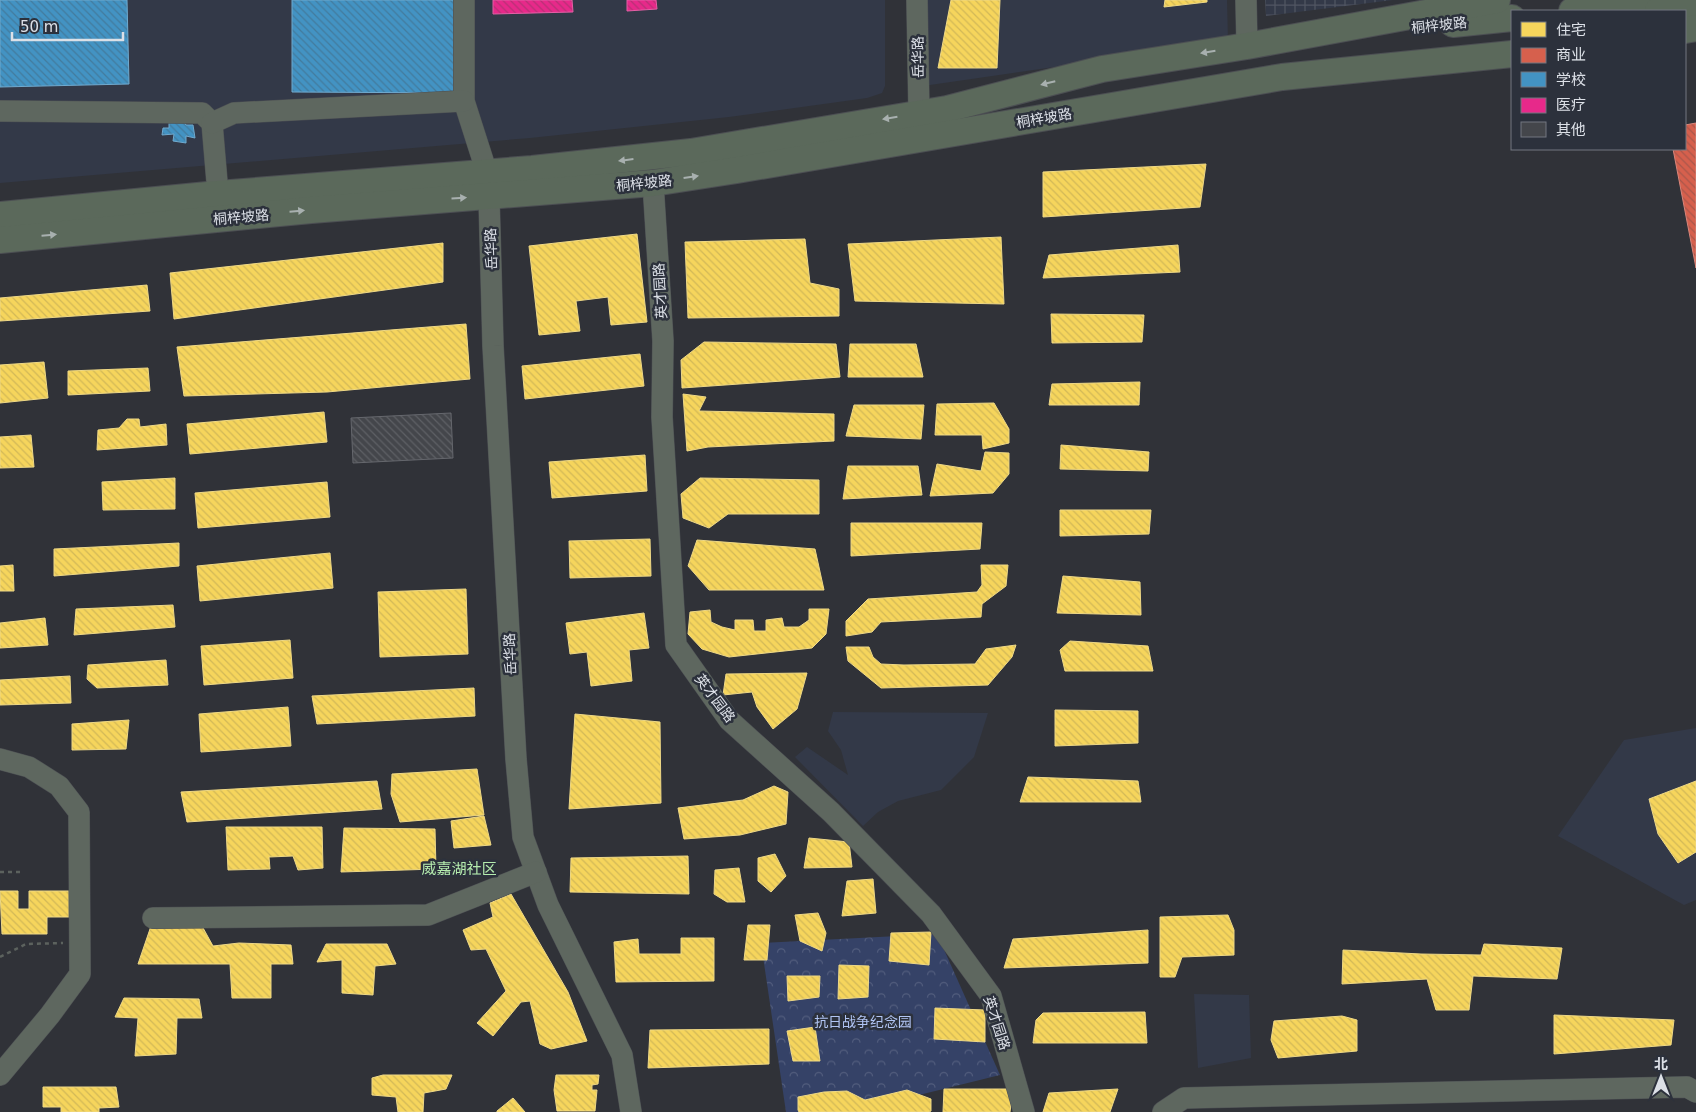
<svg xmlns="http://www.w3.org/2000/svg" width="1696" height="1112" font-family="'DejaVu Sans','Noto Sans SC',sans-serif">
  <style>
    .built { fill: #333948 }
    .industrial { fill: url(#industrial-grid) }
    .park { fill: url(#park-crowns) }
    .homes { fill: url(#homes-back-hatch); stroke: #eed886 }
    .shops { fill: url(#shops-back-hatch); stroke: #d8867b }
    .schools { fill: url(#schools-back-hatch); stroke: #71aace }
    .health { fill: url(#health-back-hatch); stroke: #e460a6 }
    .building { fill: url(#building-back-hatch); stroke: #65676d }
    .lines { fill: none; stroke-linecap: round; stroke-linejoin: round }
    .minor-casing { stroke: #4c4f53; stroke-width: 22 }
    .major-casing { stroke: #4c4f53; stroke-width: 28 }
    .path { stroke: #5c625e; stroke-width: 2.5; stroke-dasharray: 4 4; stroke-linecap: butt }
    .minor { stroke: #5e675f; stroke-width: 21 }
    .major { stroke: #5b695b; stroke-width: 26 }
    .oneway { fill: #a8b0af }
    .labels { text-anchor: middle; dominant-baseline: central; stroke-width: 5; stroke-linejoin: round; paint-order: stroke }
    .street-label { font-size: 14px; fill: #dce0e7; stroke: #2c313c }
    .park-label { font-size: 14px; fill: #b1c5f4; stroke: #2c313c }
    .neighbourhood-label { font-size: 15px; fill: #b5ecae; stroke: #2c313c }
  </style>
  <defs>
    <pattern id="industrial-grid" width="8" height="8" patternUnits="userSpaceOnUse" patternTransform="scale(1.25)"><rect width="8" height="8" fill="#333948"/><path d="M0 4h8M4 0v8" fill="none" stroke="#505562"/></pattern>
    <pattern id="park-crowns" width="20" height="18" patternUnits="userSpaceOnUse" patternTransform="scale(1.25)"><rect width="20" height="18" fill="#354267"/><path d="M2 6a3 3 0 1 1 6 0M12 15a3 3 0 1 1 6 0" fill="none" stroke="#525d7d"/></pattern>
    <pattern id="homes-back-hatch" width="6" height="6" patternUnits="userSpaceOnUse" patternTransform="scale(1.25)"><rect width="6" height="6" fill="#f6d55c"/><path d="M-1 5l2 2M0 0l6 6M5-1l2 2" fill="none" stroke="#d2b857"/></pattern>
    <pattern id="shops-back-hatch" width="6" height="6" patternUnits="userSpaceOnUse" patternTransform="scale(1.25)"><rect width="6" height="6" fill="#d6604d"/><path d="M-1 5l2 2M0 0l6 6M5-1l2 2" fill="none" stroke="#aa574b"/></pattern>
    <pattern id="schools-back-hatch" width="6" height="6" patternUnits="userSpaceOnUse" patternTransform="scale(1.25)"><rect width="6" height="6" fill="#4393c3"/><path d="M-1 5l2 2M0 0l6 6M5-1l2 2" fill="none" stroke="#437b9d"/></pattern>
    <pattern id="health-back-hatch" width="6" height="6" patternUnits="userSpaceOnUse" patternTransform="scale(1.25)"><rect width="6" height="6" fill="#e7298a"/><path d="M-1 5l2 2M0 0l6 6M5-1l2 2" fill="none" stroke="#b63175"/></pattern>
    <pattern id="building-back-hatch" width="6" height="6" patternUnits="userSpaceOnUse" patternTransform="scale(1.25)"><rect width="6" height="6" fill="#44464b"/><path d="M-1 5l2 2M0 0l6 6M5-1l2 2" fill="none" stroke="#5e6065"/></pattern>
  </defs>
  <rect width="100%" height="100%" fill="#303238"/>
  <g class="built">
    <path d="M0,0H885V86L882,93L867,98L729,117L530,138L0,183Z"/>
    <path d="M924,0H1227L1228,42L923,86Z"/>
    <path d="M833,712L988,713L974,757L941,790L898,801L878,812L863,826L795,757L807,747L848,775L841,750L828,731Z"/>
    <path d="M1696,728V900L1684,905L1558,836L1624,740Z"/>
    <path d="M1194,994L1249,995L1251,1058L1198,1068Z"/>
  </g>
  <path class="industrial" d="M1265,0H1393L1266,16Z"/>
  <path class="park" d="M937,934L1000,1075L850,1112H786L761,943Z"/>
  <g class="homes">
    <path d="M951,0H1000L997,68H938Z"/>
    <path d="M1165,0H1207V2L1164,7Z"/>
    <path d="M1206,164L1200,207L1043,217V172Z"/>
    <path d="M637,234L647,322L611,325L608,297L576,301L580,331L539,335L529,246Z"/>
    <path d="M1001,237L1004,304L855,301L848,244Z"/>
    <path d="M805,239L810,283L839,289V316L688,318L685,242Z"/>
    <path d="M443,243V282L174,319L170,273Z"/>
    <path d="M1178,245L1180,272L1043,278L1049,255Z"/>
    <path d="M147,285L150,311L0,321V298Z"/>
    <path d="M1051,314L1144,315L1142,342L1052,343Z"/>
    <path d="M466,324L470,379L327,392L184,396L177,347Z"/>
    <path d="M704,342L836,344L840,377L682,388L681,360Z"/>
    <path d="M850,344H916L923,377H848Z"/>
    <path d="M640,354L644,386L525,399L522,366Z"/>
    <path d="M44,362L48,398L0,403V365Z"/>
    <path d="M148,368L150,391L68,395V371Z"/>
    <path d="M1140,382L1139,405H1049L1052,384Z"/>
    <path d="M683,394L706,397L699,411L834,414V441L708,447L687,451Z"/>
    <path d="M994,403L1009,429V443L983,449L982,435H935L937,404Z"/>
    <path d="M854,405H924L921,439L846,436Z"/>
    <path d="M324,412L327,442L190,454L187,424Z"/>
    <path d="M127,419H139L140,427L166,424L167,445L97,450L98,430L119,428Z"/>
    <path d="M31,435L34,467L0,468V437Z"/>
    <path d="M1061,445L1149,452L1148,471L1060,469Z"/>
    <path d="M985,452L1009,453V474L993,493L930,496L937,464L981,471Z"/>
    <path d="M645,455L647,491L552,498L549,462Z"/>
    <path d="M848,466H918L922,495L843,499Z"/>
    <path d="M175,478V509L103,510L102,482Z"/>
    <path d="M700,478L819,480V514H728L709,528L683,518L681,494Z"/>
    <path d="M327,482L330,517L198,528L195,493Z"/>
    <path d="M1060,510H1151L1149,534L1060,536Z"/>
    <path d="M851,523H982L980,549L851,556Z"/>
    <path d="M650,539L651,576L570,578L569,541Z"/>
    <path d="M697,540L815,549L824,590H709L688,566Z"/>
    <path d="M179,543V566L54,576V549Z"/>
    <path d="M330,553L333,588L200,601L197,566Z"/>
    <path d="M13,565L14,591H0V566Z"/>
    <path d="M981,565H1008L1006,586L982,604L981,617L881,622L872,632L846,636V621L868,599L977,592L982,585Z"/>
    <path d="M1063,576L1140,582L1141,615L1057,613Z"/>
    <path d="M466,589L468,654L380,657L378,592Z"/>
    <path d="M173,605L175,627L74,635L76,609Z"/>
    <path d="M809,609H829L826,634L812,648L729,657L702,649L688,634L690,612L710,610L711,622L722,627L735,630V620H753L754,631H766V620L782,618L784,627H799L809,620Z"/>
    <path d="M644,613L649,648L629,650L632,681L591,686L587,652L570,654L566,623Z"/>
    <path d="M45,618L48,645L0,648V623Z"/>
    <path d="M290,640L293,678L204,685L201,646Z"/>
    <path d="M1070,641L1148,646L1153,671H1065L1060,650Z"/>
    <path d="M1016,645L1012,657L988,685L881,688L848,661L846,647H869L873,657L881,664L904,665L975,664L986,649Z"/>
    <path d="M166,660L168,685L97,688L87,679L88,665Z"/>
    <path d="M807,673L797,709L773,729L757,707L752,692L723,695L726,674Z"/>
    <path d="M70,676L71,703L0,705V680Z"/>
    <path d="M474,688L475,716L317,724L312,696Z"/>
    <path d="M288,707L291,746L201,752L199,714Z"/>
    <path d="M1055,710L1138,711V743L1055,746Z"/>
    <path d="M575,714L660,722L661,803L569,809Z"/>
    <path d="M129,720L126,749L72,750V724Z"/>
    <path d="M477,769L484,815L400,822L391,794L392,774Z"/>
    <path d="M1028,777L1138,781L1141,802H1020Z"/>
    <path d="M377,781L382,809L187,822L181,792Z"/>
    <path d="M1696,781V852L1678,863L1658,834L1649,799Z"/>
    <path d="M774,786L788,792L786,824L740,835L684,839L678,808L743,800Z"/>
    <path d="M484,816L491,845L454,848L451,821Z"/>
    <path d="M226,827H322L323,868L298,870L293,856L269,857L270,869L228,870Z"/>
    <path d="M344,828L435,829L436,869L341,872Z"/>
    <path d="M809,838L849,842L852,867L804,868Z"/>
    <path d="M775,854L786,876L771,892L758,881V858Z"/>
    <path d="M688,856L689,894L570,892L571,858Z"/>
    <path d="M739,868L745,902H727L714,894L715,870Z"/>
    <path d="M873,879L876,913L842,916L847,881Z"/>
    <path d="M0,891H18V909H29V891H69V917H47V934H2Z"/>
    <path d="M511,894L568,992L587,1041L551,1049L540,1044L530,1001L521,1002L493,1036L477,1023L506,991L486,949L471,950L463,930L493,917L490,903Z"/>
    <path d="M818,913L826,933L822,951L800,941L795,915Z"/>
    <path d="M1228,915L1234,930V955L1182,957L1175,977H1160V917Z"/>
    <path d="M748,925H770L767,960H744Z"/>
    <path d="M151,926H202L213,946L239,943L291,945L293,964H271V998H232L230,964H138Z"/>
    <path d="M1148,930V963L1004,968L1013,939Z"/>
    <path d="M931,932L929,965L889,961L891,933Z"/>
    <path d="M681,938H714V981L616,982L614,942L638,939L639,954H681Z"/>
    <path d="M326,944H387L396,964L375,966L373,995L342,993V960L317,962Z"/>
    <path d="M1484,944L1562,948L1557,979L1473,976L1469,1010H1436L1427,979L1342,984L1343,950L1421,954L1481,955Z"/>
    <path d="M839,965L869,966L868,997L838,999Z"/>
    <path d="M787,976H820L819,997L788,1001Z"/>
    <path d="M124,998L199,999L202,1018H177L176,1054L135,1056L138,1018L115,1017Z"/>
    <path d="M935,1008L985,1010V1042L934,1039Z"/>
    <path d="M1145,1012L1147,1043H1033L1036,1020L1043,1013Z"/>
    <path d="M1554,1015L1674,1020L1671,1045L1554,1054Z"/>
    <path d="M1342,1016L1357,1020V1051L1278,1058L1271,1040L1274,1021Z"/>
    <path d="M815,1027L820,1061H793L787,1031Z"/>
    <path d="M769,1029V1064L648,1068L650,1030Z"/>
    <path d="M383,1075H452L446,1089L424,1093L423,1112H398L396,1097L372,1095V1078Z"/>
    <path d="M556,1075H599L598,1084L592,1085V1090H597L595,1111H557L554,1090Z"/>
    <path d="M43,1087H116L119,1107L99,1108V1112H61V1107H43Z"/>
    <path d="M944,1089H1013L1010,1112H943Z"/>
    <path d="M1118,1089L1110,1112H1043L1049,1093Z"/>
    <path d="M907,1090L931,1099V1111L929,1112H799L798,1110V1097L824,1092L847,1091L865,1100Z"/>
    <path d="M513,1098L525,1112H497V1111Z"/>
  </g>
  <path class="shops" d="M1696,123V268L1673,149H1685V125Z"/>
  <g class="schools">
    <path d="M0,0H127L129,84L0,87Z"/>
    <path d="M292,0H461V93L292,92Z"/>
    <path d="M182,119L186,125H193L195,138L186,136V143L173,141L174,134L162,135L163,128H169V120Z"/>
  </g>
  <g class="health">
    <path d="M493,0H572L573,12L493,14Z"/>
    <path d="M627,0H656L657,9L627,11Z"/>
  </g>
  <path class="building" d="M451,413L453,458L353,463L351,418Z"/>
  <g class="lines">
    <g class="minor-casing">
      <g id="minor">
        <path d="M464,0V101L487,173L489,197L493,346L516,759L523,837L548,905L622,1055L631,1112"/>
        <path d="M917,0L919,114"/>
        <path d="M1246,0L1247,46"/>
        <path d="M0,111L202,113L212,123L218,194"/>
        <path d="M212,123L234,113L464,101"/>
        <path d="M653,183L663,341L662,417L676,645L729,720L831,812L931,914L991,996L1024,1112"/>
        <path d="M0,759L29,767L59,786L79,812L80,974L50,1015L0,1075"/>
        <path d="M153,918L428,915L536,872"/>
        <path d="M1163,1112L1184,1098L1687,1087L1696,1092"/>
      </g>
    </g>
    <g class="major-casing">
      <g id="major">
        <path d="M1572,11L1648,0"/>
        <path d="M1658,11L1696,5"/>
        <path d="M1453,24L1512,18"/>
        <path d="M1685,30L1696,28"/>
        <path d="M0,215L218,194L532,169L691,152L947,109L1102,69L1247,46L1497,0"/>
        <path d="M0,240L311,210L653,183L737,170L1282,77L1512,54"/>
      </g>
    </g>
    <g class="path">
      <path d="M0,872H20"/>
      <path d="M0,957L26,944L63,943"/>
    </g>
    <use href="#minor" class="minor"/>
    <use href="#major" class="major"/>
  </g>
  <defs><path id="oneway-solid" d="M-6-.8H1V-3.2L6.5 0L1 3.2V.8H-6Z" transform="scale(1.25)"/></defs>
  <g class="oneway">
    <use href="#oneway-solid" transform="translate(1208 52) rotate(171)"/>
    <use href="#oneway-solid" transform="translate(1048 83) rotate(166)"/>
    <use href="#oneway-solid" transform="translate(890 118) rotate(171)"/>
    <use href="#oneway-solid" transform="translate(626 160) rotate(173)"/>
    <use href="#oneway-solid" transform="translate(691 177) rotate(-8)"/>
    <use href="#oneway-solid" transform="translate(459 198) rotate(-3)"/>
    <use href="#oneway-solid" transform="translate(297 211) rotate(-5)"/>
    <use href="#oneway-solid" transform="translate(49 235) rotate(-5)"/>
  </g>
  <g class="labels">
    <g class="street-label">
      <text transform="translate(1439 25) rotate(-6)">桐梓坡路</text>
      <text transform="translate(918 57) rotate(-91)">岳华路</text>
      <text transform="translate(1044 118) rotate(-10)">桐梓坡路</text>
      <text transform="translate(644 183) rotate(-6)">桐梓坡路</text>
      <text transform="translate(241 217) rotate(-5)">桐梓坡路</text>
      <text transform="translate(491 249) rotate(-92)">岳华路</text>
      <text transform="translate(660 291) rotate(-93)">英才园路</text>
      <text transform="translate(510 654) rotate(-93)">岳华路</text>
      <text transform="translate(715 698) rotate(53)">英才园路</text>
      <text transform="translate(997 1023) rotate(72)">英才园路</text>
    </g>
    <g class="park-label">
      <text x="863" y="1022">抗日战争纪念园</text>
    </g>
    <g class="neighbourhood-label">
      <text x="459" y="869">威嘉湖社区</text>
    </g>
  </g>
  <rect x="1511" y="10" width="175" height="140" fill="#2c313c" stroke="#727780"/>
  <rect x="1521" y="22" width="25" height="15" fill="#f6d55c" stroke="#727780"/>
  <text x="1556" y="35" font-size="15" fill="#dce0e7">住宅</text>
  <rect x="1521" y="48" width="25" height="15" fill="#d6604d" stroke="#727780"/>
  <text x="1556" y="60" font-size="15" fill="#dce0e7">商业</text>
  <rect x="1521" y="72" width="25" height="15" fill="#4393c3" stroke="#727780"/>
  <text x="1556" y="85" font-size="15" fill="#dce0e7">学校</text>
  <rect x="1521" y="98" width="25" height="15" fill="#e7298a" stroke="#727780"/>
  <text x="1556" y="110" font-size="15" fill="#dce0e7">医疗</text>
  <rect x="1521" y="122" width="25" height="15" fill="#44464b" stroke="#727780"/>
  <text x="1556" y="135" font-size="15" fill="#dce0e7">其他</text>
  <g transform="translate(1661 1077)" stroke="#2c313c" stroke-width="4" paint-order="stroke">
  <path d="M0-4L9 19L0 12L-9 19Z" fill="#dce0e7"/>
  <text y="-8" font-size="14" font-weight="bold" text-anchor="middle" fill="#dce0e7">北</text>
  </g>
  <path d="M12 32v8h111v-8" fill="none" stroke="#dce0e7" stroke-width="2.5"/>
  <text x="20" y="32" font-size="15" fill="#dce0e7" stroke="#2c313c" stroke-width="4" paint-order="stroke">50 m</text>
</svg>
